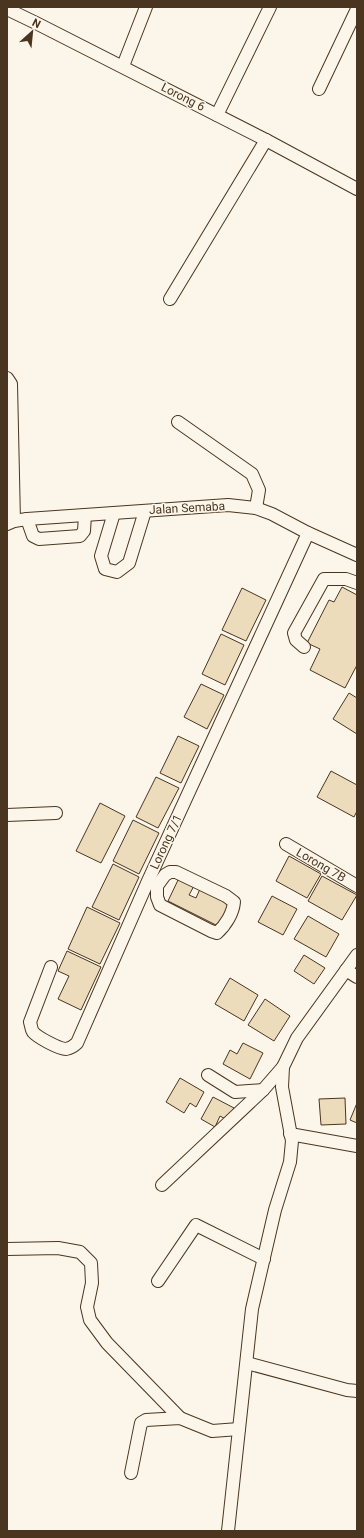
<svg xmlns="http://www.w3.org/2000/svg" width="364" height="1538" font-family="Roboto,sans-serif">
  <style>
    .building { fill: #ecdcbc; stroke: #4a3520 }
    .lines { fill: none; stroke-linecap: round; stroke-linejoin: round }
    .minor-casing { stroke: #4a3520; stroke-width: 14 }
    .minor { stroke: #fbf6e9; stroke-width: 12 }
    .labels { text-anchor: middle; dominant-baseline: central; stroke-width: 3; stroke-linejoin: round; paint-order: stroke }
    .street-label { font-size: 12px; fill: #4a3520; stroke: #fbf6e9 }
  </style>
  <rect width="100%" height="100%" fill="#fbf6e9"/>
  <g class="building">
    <path d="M342,587L357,595V665L345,688L310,670L320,649L307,643L329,600L334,602Z"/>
    <path d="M242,588L266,600L246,641L222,630Z"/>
    <path d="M221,634L244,645L225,685L202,674Z"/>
    <path d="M201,684L224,695L207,729L184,717Z"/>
    <path d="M349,693L357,698V734L333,719Z"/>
    <path d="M178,736L199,746L181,783L160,773Z"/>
    <path d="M331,771L357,785V811L354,817L317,797Z"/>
    <path d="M156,777L179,788L158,828L136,817Z"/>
    <path d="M100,803L125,816L101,863L76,851Z"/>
    <path d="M133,820L159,833L139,874L113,861Z"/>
    <path d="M289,856L321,874L307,898L276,881Z"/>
    <path d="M113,864L139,877L119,920L92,907Z"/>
    <path d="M322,876L357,895L342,920L308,901Z"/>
    <path d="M179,878L194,886L189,895L196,898L200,889L232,905L220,927L168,901Z"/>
    <path d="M272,896L297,909L283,935L258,922Z"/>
    <path d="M87,907L120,923L100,964L68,949Z"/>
    <path d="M308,916L339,934L326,957L294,939Z"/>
    <path d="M67,951L101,967L81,1010L58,999L69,976L58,971Z"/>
    <path d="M304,955L325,968L314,984L294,971Z"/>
    <path d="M230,978L258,995L244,1021L215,1004Z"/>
    <path d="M265,999L290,1016L274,1041L248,1025Z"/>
    <path d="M243,1043L263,1053L250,1079L223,1064L230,1050L237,1054Z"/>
    <path d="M180,1078L204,1092L196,1107L190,1103L184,1113L166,1102Z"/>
    <path d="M213,1097L234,1108L227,1120L220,1116L215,1127L201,1119Z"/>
    <path d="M345,1098L346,1124L321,1125L319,1099Z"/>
    <path d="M357,1103V1123L350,1120Z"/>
  </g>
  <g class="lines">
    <g class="minor-casing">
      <g id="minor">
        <path d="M7,9L36,23L266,140L357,189"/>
        <path d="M123,66L146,7"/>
        <path d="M319,89L357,9"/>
        <path d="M217,115L270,7"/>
        <path d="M170,299L266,140"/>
        <path d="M7,378L11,384L14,521"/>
        <path d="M178,422L252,474L259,490L256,508"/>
        <path d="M114,513L101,556L105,569L117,572L129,563L145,511"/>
        <path d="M27,519L33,536L39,539L80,536L84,531L85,515"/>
        <path d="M7,524L14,521L27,519L228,505L256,508L272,514L308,533L357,555"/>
        <path d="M304,647L296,640L294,633L324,579H346L357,583"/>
        <path d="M7,815L56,813"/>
        <path d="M286,844L357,886"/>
        <path d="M170,872H176L226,896L234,902C233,913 226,925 217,933L211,931L160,905L157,897V886L165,875Z"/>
        <path d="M51,967L30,1022C31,1025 31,1029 33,1032C37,1037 59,1049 66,1049C71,1048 74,1046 77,1043L148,881L308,533"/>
        <path d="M346,970L357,977"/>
        <path d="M208,1075L235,1092L263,1090"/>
        <path d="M290,1134L357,1146"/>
        <path d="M162,1185L263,1090L283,1067"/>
        <path d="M7,1249L58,1248L80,1252L91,1263L92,1283L87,1307L90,1320L107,1343L180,1418"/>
        <path d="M158,1281L196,1225L264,1259"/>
        <path d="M247,1363L347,1390L357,1391"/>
        <path d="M131,1473L141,1423L146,1420L180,1418L212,1431L239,1429"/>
        <path d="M228,1531L252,1309L275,1210L290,1162L292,1141L282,1087L283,1067L297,1038L357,955"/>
      </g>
    </g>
    <use href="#minor" class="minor"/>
  </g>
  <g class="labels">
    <g class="street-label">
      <text transform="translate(183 97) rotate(27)">Lorong 6</text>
      <text transform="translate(187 508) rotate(-3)">Jalan Semaba</text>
      <text transform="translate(166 842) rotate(-65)">Lorong 7/1</text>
      <text transform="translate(321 865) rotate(30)">Lorong 7B</text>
    </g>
  </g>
  <rect width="364" height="1538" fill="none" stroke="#4a3520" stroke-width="16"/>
  <g transform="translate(32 32) rotate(27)" stroke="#fbf6e9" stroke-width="3" paint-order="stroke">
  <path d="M0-3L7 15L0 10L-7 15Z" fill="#4a3520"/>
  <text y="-6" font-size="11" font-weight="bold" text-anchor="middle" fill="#4a3520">N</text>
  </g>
</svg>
